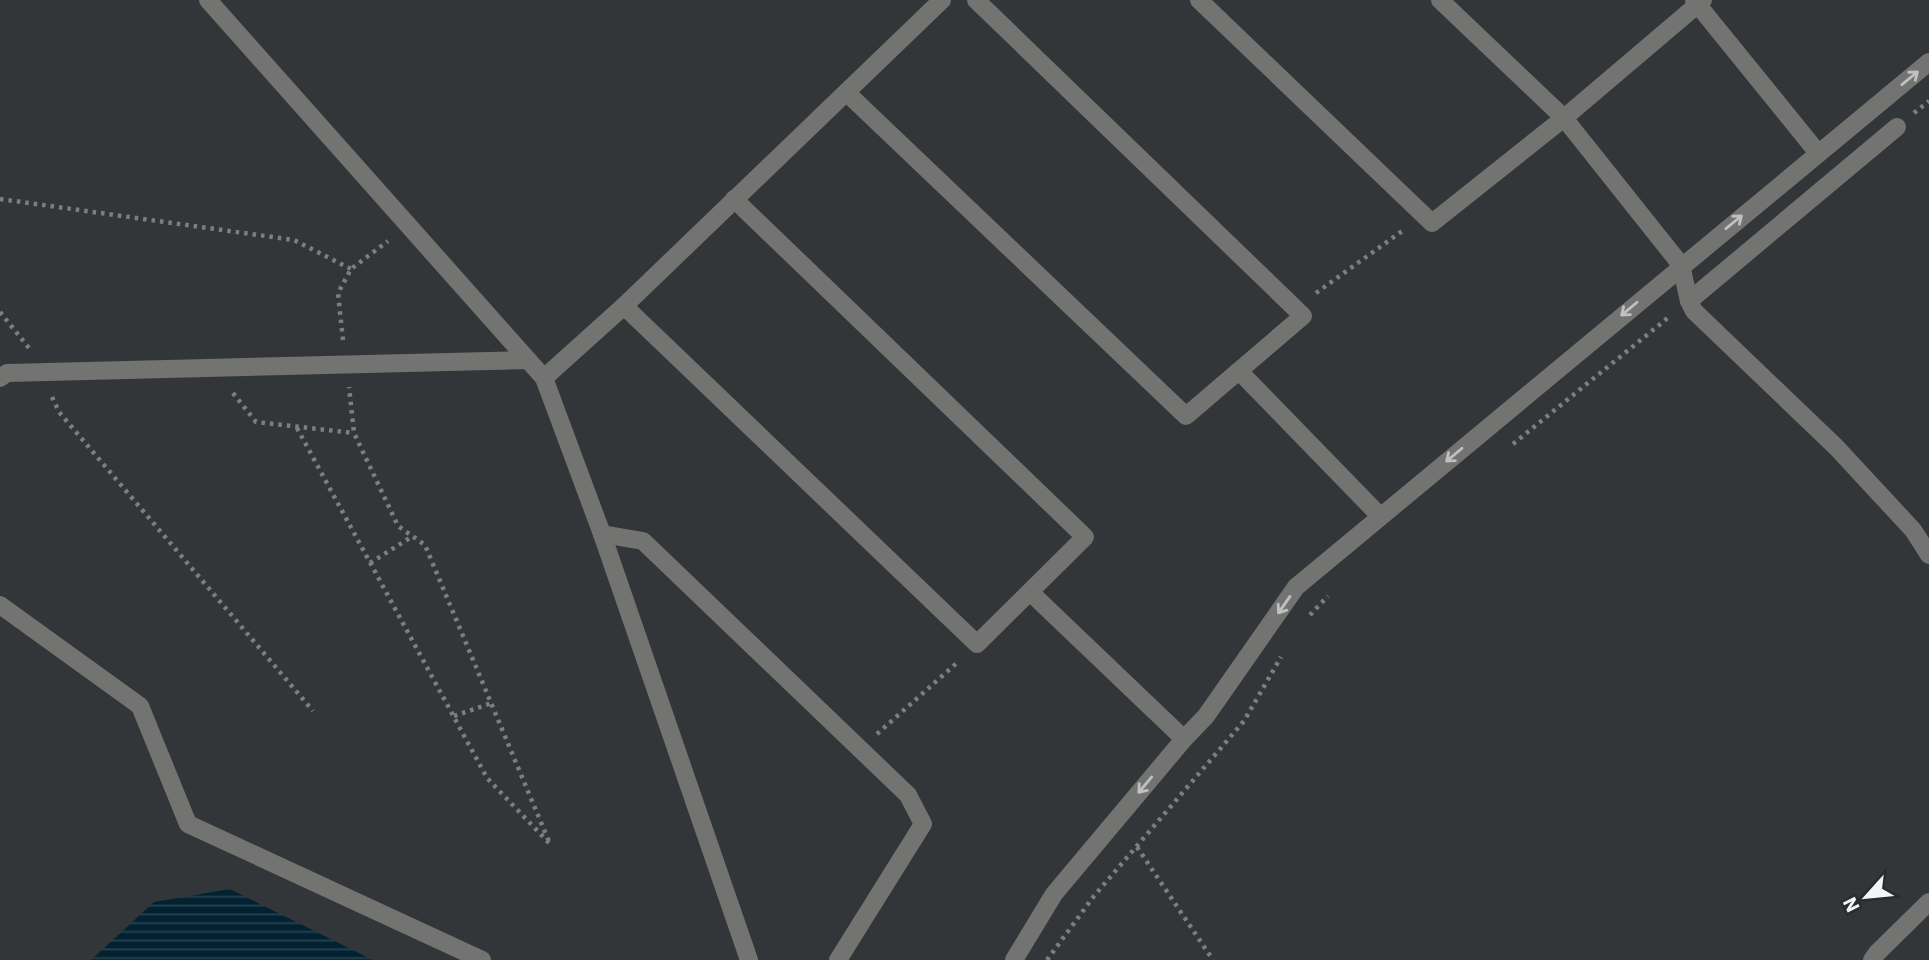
<svg xmlns="http://www.w3.org/2000/svg" width="1929" height="960" font-family="'IBM Plex Sans',sans-serif">
  <style>
    .water { fill: url(#water-rules) }
    .lines { fill: none; stroke-linecap: round; stroke-linejoin: round }
    .path { stroke: #7c7f81; stroke-width: 4.5; stroke-dasharray: 3.5 5; stroke-linecap: butt }
    .minor { stroke: #737371; stroke-width: 18 }
    .oneway { stroke: #bfc0c0 }
  </style>
  <defs>
    <pattern id="water-rules" width="6" height="5" patternUnits="userSpaceOnUse" patternTransform="scale(1.75)"><rect width="6" height="5" fill="#032231"/><path d="M0 2.5h6" fill="none" stroke="#28434f"/></pattern>
  </defs>
  <rect width="100%" height="100%" fill="#333638"/>
  <path class="water" d="M230,889L373,960H91L154,902Z"/>
  <g class="lines">
    <g class="path">
      <path d="M1914,113L1929,101"/>
      <path d="M0,199L294,240L351,269"/>
      <path d="M1316,293L1405,229"/>
      <path d="M0,312L29,348"/>
      <path d="M343,340L338,293L351,269L388,241"/>
      <path d="M233,393L256,422L354,433"/>
      <path d="M52,397L59,412L313,711"/>
      <path d="M297,428L487,778L550,844L425,545L398,526L354,433L349,387"/>
      <path d="M1513,444L1669,317"/>
      <path d="M370,563L413,536"/>
      <path d="M1310,615L1328,596"/>
      <path d="M454,716L492,703"/>
      <path d="M877,734L959,661"/>
      <path d="M1137,847L1213,960"/>
      <path d="M1047,960L1094,896L1244,721L1281,657"/>
    </g>
    <g class="minor">
      <path d="M208,0L544,378L602,534L749,960"/>
      <path d="M1199,0L1432,223L1564,118L1703,0"/>
      <path d="M1440,0L1564,118L1681,265L1689,301L1694,311L1836,447L1913,530L1929,555"/>
      <path d="M1694,0L1818,153"/>
      <path d="M847,93L1186,416L1303,316L976,0"/>
      <path d="M1689,301L1897,127"/>
      <path d="M624,306L977,644L1085,537L734,199"/>
      <path d="M1239,371L1380,516"/>
      <path d="M0,378L7,373L528,360"/>
      <path d="M544,378L624,306L942,0"/>
      <path d="M602,534L643,541L908,795L923,824L838,960"/>
      <path d="M1030,592L1184,739"/>
      <path d="M0,605L140,706L188,824L482,960"/>
      <path d="M1014,960L1054,894L1184,739L1206,716L1296,587L1929,62"/>
      <path d="M1872,960L1877,953L1929,902"/>
    </g>
  </g>
  <defs><path id="oneway-shaft" d="M-6 0H5M1.5-3L5.5 0L1.5 3" fill="none" stroke-width="1.6" stroke-linecap="round" stroke-linejoin="round" transform="scale(1.75)"/></defs>
  <g class="oneway">
    <use href="#oneway-shaft" transform="translate(1910 78) rotate(-39)"/>
    <use href="#oneway-shaft" transform="translate(1734 222) rotate(-39)"/>
    <use href="#oneway-shaft" transform="translate(1629 309) rotate(140)"/>
    <use href="#oneway-shaft" transform="translate(1454 455) rotate(140)"/>
    <use href="#oneway-shaft" transform="translate(1284 605) rotate(125)"/>
    <use href="#oneway-shaft" transform="translate(1145 785) rotate(130)"/>
  </g>
  <g transform="translate(1866 897) rotate(243)" stroke="#292c2e" stroke-width="5" paint-order="stroke">
  <path d="M0-5L12 26L0 18L-12 26Z" fill="#f2f4f5"/>
  <text y="-10" font-size="19" font-weight="bold" text-anchor="middle" fill="#f2f4f5">N</text>
  </g>
</svg>
